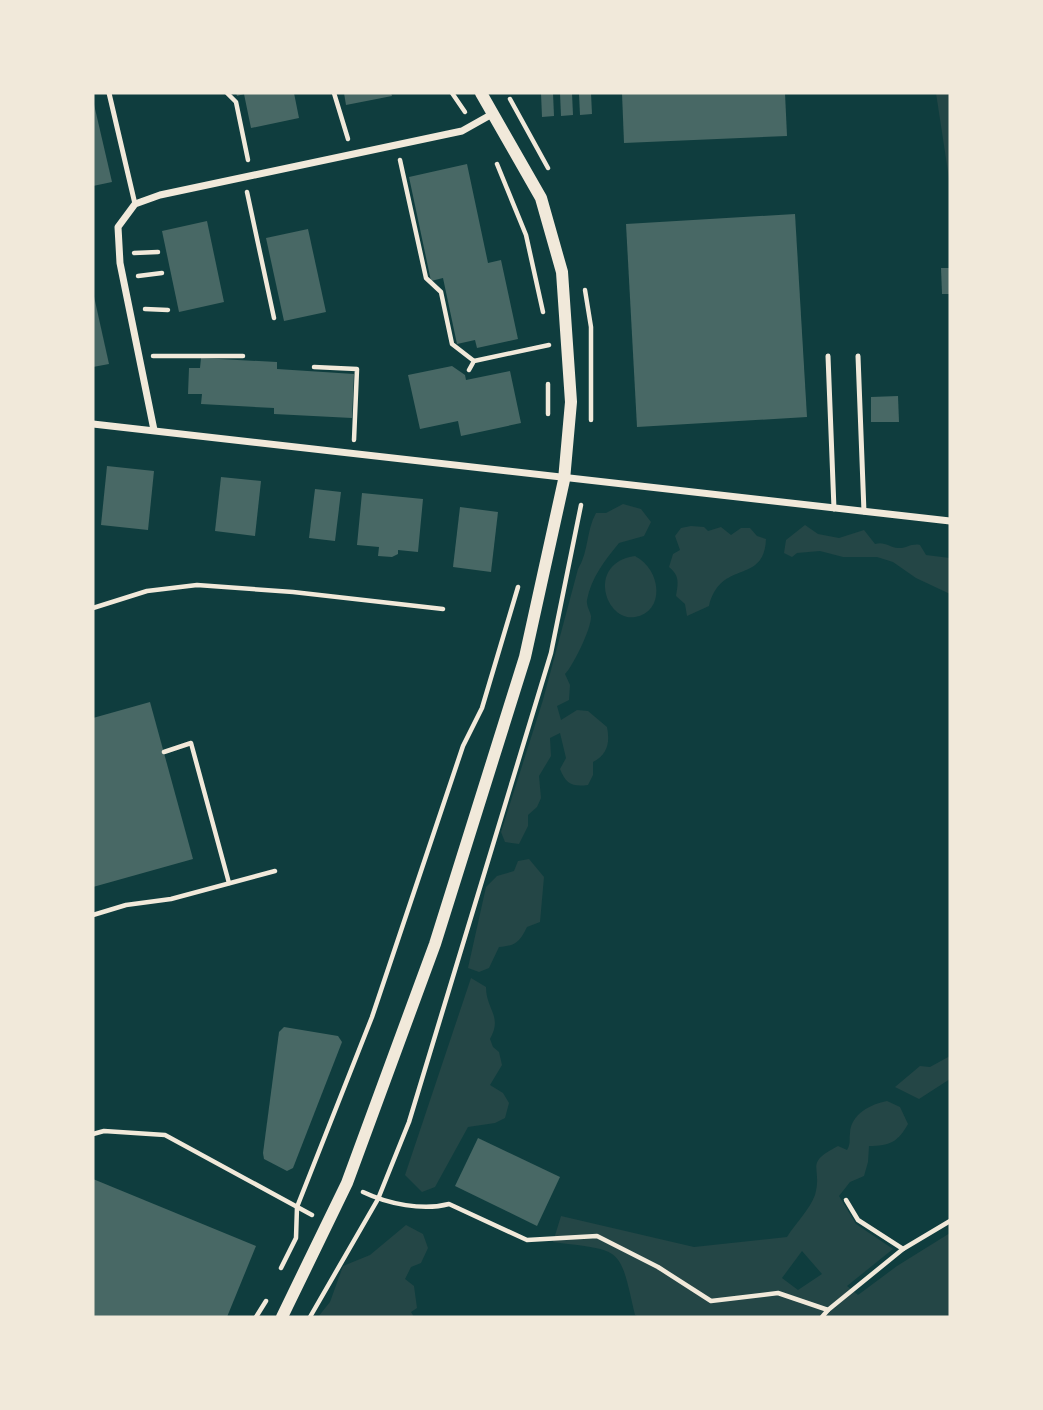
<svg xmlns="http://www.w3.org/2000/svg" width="1043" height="1410" font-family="Helvetica,sans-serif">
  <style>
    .green { fill: #244646; fill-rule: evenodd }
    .building { fill: #486865 }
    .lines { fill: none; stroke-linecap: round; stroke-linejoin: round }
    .path { stroke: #f1e9da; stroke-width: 4.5 }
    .service { stroke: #f1e9da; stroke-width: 5 }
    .minor { stroke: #f1e9da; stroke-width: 7 }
    .tertiary { stroke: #f1e9da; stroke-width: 12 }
  </style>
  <rect width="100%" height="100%" fill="#0f3d3e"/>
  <g class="green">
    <path d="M936,93H950V185Z"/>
    <path d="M623,504L641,509L651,522L644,536L619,543C605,560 591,578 587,600C586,605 590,611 591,616C592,627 573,666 565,674L570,685L569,700L557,706L561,720L577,710L588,711L607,727C610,742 608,754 593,762V775L588,785C572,787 566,784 560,769L566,758L560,733L550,738L551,756L539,776L541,798L537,807L528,815V826L519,844L505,842L501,832L543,700L578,569C589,551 586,531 596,513H606Z"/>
    <path d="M805,525L818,534L839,538L864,530L875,544C884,541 889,547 898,548C906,549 911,543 920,545L926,555L950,558V594L916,578L893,562L877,557H843L820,551L797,553L792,557L784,553L786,540Z"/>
    <path d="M691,526L704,527L708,531L721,527L731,535L741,528H750L757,536L766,539C764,586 721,558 709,606L687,616L685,604L676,596C678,583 680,576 669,567L673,554L680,550L675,536L681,528Z"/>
    <path d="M635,556C662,570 665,612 635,617C605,622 586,563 635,556Z"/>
    <path d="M529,859L544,877L540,922L527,927C520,942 515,946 499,947L489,968L479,972L468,968L486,887L497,876L514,871L518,861Z"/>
    <path d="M471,978L486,987C486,1010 503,1016 490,1039L493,1047L499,1052L502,1065L490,1085L503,1093L509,1103L505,1118L495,1123L468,1127L435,1187L422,1192L405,1175Z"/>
    <path d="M950,1056V1079L919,1099L895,1087L920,1066L930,1067Z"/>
    <path d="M887,1101L900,1107L908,1124C898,1142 890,1146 869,1146L868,1162L864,1176L850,1182L839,1196L856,1224L893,1249L847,1286L858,1295L897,1266L950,1233V1317H639L635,1315C619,1246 624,1251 553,1242L561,1216L694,1247L787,1237C795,1224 810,1209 815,1195C823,1166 803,1164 838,1146L847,1150C851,1143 849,1141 850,1133C851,1114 871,1104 887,1101ZM802,1251L822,1274L798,1290L782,1278Z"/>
    <path d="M406,1225L423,1234L428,1248L421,1263L411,1267L405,1279L414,1286L417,1308L411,1312L414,1317H318L330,1302L343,1266L370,1255Z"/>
  </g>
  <g class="building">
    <path d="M236,93H294L299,118L251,128L244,94L237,96Z"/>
    <path d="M344,93H391L392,96L346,105Z"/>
    <path d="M541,93H553L554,116L542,117Z"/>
    <path d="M560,93H572L573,115L561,116Z"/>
    <path d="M579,93H591L592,114L580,115Z"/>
    <path d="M622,93H785L787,136L624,143Z"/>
    <path d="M93,100L112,182L93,186Z"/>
    <path d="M467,164L488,263L501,260L518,339L477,348L475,340L457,344L443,278L431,281L409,177Z"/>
    <path d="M795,214L807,417L637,427L626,224Z"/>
    <path d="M207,221L224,302L179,312L162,231Z"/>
    <path d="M308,229L326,312L284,321L266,238Z"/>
    <path d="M941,268H950V294H942Z"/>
    <path d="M93,292L109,364L93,367Z"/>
    <path d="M201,358L277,362V369L354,374L352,418L274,414V408L201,404L202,394H188L189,368H200Z"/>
    <path d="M452,366L465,375L466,380L510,371L521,423L461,436L458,421L420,429L408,375Z"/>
    <path d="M898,396L899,422H871V397Z"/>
    <path d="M107,466L154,471L148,530L101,525Z"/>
    <path d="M221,477L261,481L255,536L215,531Z"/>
    <path d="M315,489L341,492L335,541L309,538Z"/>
    <path d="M362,493L423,499L418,552L398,550V554L392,557L378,556L379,547L357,545Z"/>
    <path d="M460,507L498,512L491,572L453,567Z"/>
    <path d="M150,702L193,859L93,887V718Z"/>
    <path d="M284,1027L338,1036L342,1042L293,1168L287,1171L264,1159L263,1153L279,1032Z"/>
    <path d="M478,1138L560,1177L537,1226L455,1186Z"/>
    <path d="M93,1179L256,1246L227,1317H93Z"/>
  </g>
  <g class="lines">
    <g class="path">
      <path d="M227,93L236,102L248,160"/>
      <path d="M334,93L348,139"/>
      <path d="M452,93L465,112"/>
      <path d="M510,99L548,168"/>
      <path d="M400,160L426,278L441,292L452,344L474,361"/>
      <path d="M497,164L526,235L543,312"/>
      <path d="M247,192L274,318"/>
      <path d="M134,253L158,252"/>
      <path d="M138,276L162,273"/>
      <path d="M585,290L591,327V420"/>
      <path d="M145,309L168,310"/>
      <path d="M153,356H243"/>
      <path d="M314,367L357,369L354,440"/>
      <path d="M469,370L474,361L549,345"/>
      <path d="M548,384V414"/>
      <path d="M93,608L147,591L197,585L293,592L443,609"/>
      <path d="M164,752L191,743L229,883"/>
      <path d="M93,915L126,905L171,899L275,871"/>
      <path d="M93,1134L104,1131L165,1135L312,1215"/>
      <path d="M363,1192C388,1204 423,1211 449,1204L527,1240L597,1236L658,1267L711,1301L778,1293L828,1310L903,1249L950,1221"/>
      <path d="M846,1200L858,1220L903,1249"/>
      <path d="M281,1268L296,1238L297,1207L372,1017L463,746L482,708L518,587"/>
      <path d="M256,1317L266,1301"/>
      <path d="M310,1317L378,1199L409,1122L551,653L581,505"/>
      <path d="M822,1317L828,1310"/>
    </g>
    <g class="service">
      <path d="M109,93L135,204"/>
      <path d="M828,356L834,509"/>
      <path d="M858,356L864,512"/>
    </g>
    <g class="minor">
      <path d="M93,424L950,521"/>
      <path d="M154,430L120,263L118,227L135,204L160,195L462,131L494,113"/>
    </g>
    <path class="tertiary" d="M282,1317L347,1183L435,944L525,657L564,480L571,402L562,272L541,198L481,93"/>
  </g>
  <rect width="1043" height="1410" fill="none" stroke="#f1e9da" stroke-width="189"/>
</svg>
